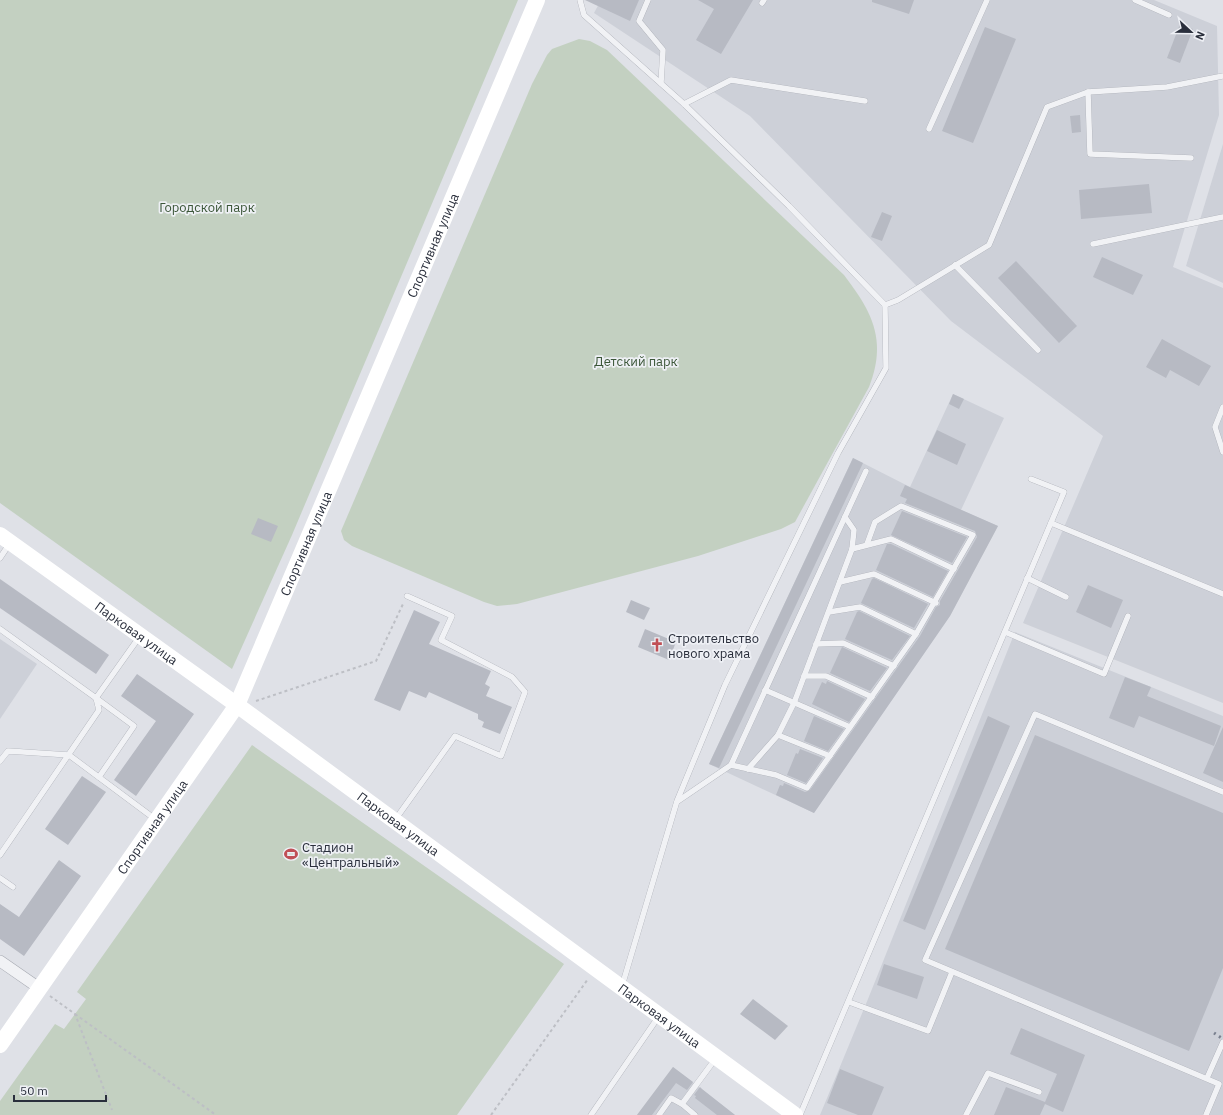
<svg xmlns="http://www.w3.org/2000/svg" width="1223" height="1115" font-family="'IBM Plex Sans',sans-serif">
  <style>
    .built { fill: #cdd0d8 }
    .green { fill: #c3d0c1 }
    .building { fill: #b7bac3 }
    .lines { fill: none; stroke-linecap: round; stroke-linejoin: round }
    .lane-casing { stroke: #a5a8b0; stroke-width: 6 }
    .street-casing { stroke: #a5a8b0; stroke-width: 12 }
    .path { stroke: #bdbfc5; stroke-width: 2; stroke-dasharray: 3 3; stroke-linecap: butt }
    .lane { stroke: #f1f2f5; stroke-width: 5.5 }
    .street { stroke: #f1f2f5; stroke-width: 11 }
    .secondary { stroke: #fff; stroke-width: 16 }
    .rail { stroke: #7a808f; stroke-width: 3; stroke-dasharray: 2 4; stroke-linecap: butt }
    .labels { text-anchor: middle; dominant-baseline: central; stroke-width: 3.5; stroke-linejoin: round; paint-order: stroke }
    .park-label { font-size: 13px; fill: #3b5638; stroke: #eef0f5 }
    .street-label { font-size: 13px; fill: #2a2f3c; stroke: #eef0f5 }
    .poi-label { font-size: 13px; fill: #2a2f3c; stroke: #eef0f5; text-anchor: start }
  </style>
  <rect width="100%" height="100%" fill="#dfe1e7"/>
  <g class="built">
    <path d="M601,0H1154L1217,26L1219,115L1173,267L1223,288V703L1023,623L1103,436L951,321L750,116L594,13Z"/>
    <path d="M1223,144V283L1186,266Z"/>
    <path d="M953,394L1004,418L961,510L998,526L950,616L814,813L709,764L853,458L910,487Z"/>
    <path d="M1015,632L1223,716V1115H820L868,999Z"/>
    <path d="M0,639L37,664L0,719Z"/>
    <path d="M673,1067L735,1115H637Z"/>
  </g>
  <g class="green">
    <path d="M0,0H518L292,535L232,669L0,503Z"/>
    <path d="M579,39L590,41L607,50L844,275C873,313 887,341 869,387L795,522L781,529L698,556L517,604L497,606L484,602L352,546L344,540L341,531L532,84L547,55L552,49Z"/>
    <path d="M252,745L564,964L457,1115H0V1101L55,1024L64,1029L86,999L77,992Z"/>
  </g>
  <g class="building">
    <path d="M585,0H639L630,21Z"/>
    <path d="M698,0H753L721,54L696,40L714,9Z"/>
    <path d="M872,0H914L909,14L872,2Z"/>
    <path d="M1180,24L1193,29L1180,63L1167,58Z"/>
    <path d="M985,27L1016,39L973,143L942,131Z"/>
    <path d="M1080,115L1081,132L1072,133L1070,116Z"/>
    <path d="M1149,184L1152,213L1081,219L1079,190Z"/>
    <path d="M882,212L892,216L882,241L871,237Z"/>
    <path d="M1102,257L1143,275L1133,295L1093,277Z"/>
    <path d="M1016,261L1077,326L1059,343L998,278Z"/>
    <path d="M1162,339L1211,366L1199,386L1170,370L1166,378L1146,367Z"/>
    <path d="M953,394L964,399L959,409L949,404Z"/>
    <path d="M937,430L966,444L957,465L927,451Z"/>
    <path d="M853,458L863,463L719,768L709,764Z"/>
    <path d="M905,485L998,526L950,616L814,813L776,795L780,785L783,786L784,783L805,792L810,790L920,636L936,607L940,605V601L977,537L975,531L905,503L907,499L900,496Z"/>
    <path d="M902,511L967,537L952,563L891,535Z"/>
    <path d="M258,518L278,526L271,542L251,534Z"/>
    <path d="M887,544H891L948,571L933,597L876,570Z"/>
    <path d="M874,578L928,604L914,628L861,603L872,579Z"/>
    <path d="M0,579L109,655L96,674L0,608Z"/>
    <path d="M1088,585L1123,600L1111,628L1076,612Z"/>
    <path d="M631,600L650,608L644,620L626,612Z"/>
    <path d="M414,610L440,622L429,644L491,671L485,684L490,687L486,696L512,707L500,734L482,727L484,722L478,719V714L429,692L426,698L409,691L400,711L374,700Z"/>
    <path d="M859,611L910,636L892,660L845,639L857,612Z"/>
    <path d="M645,629L676,642L669,660L638,647Z"/>
    <path d="M842,647L887,668L870,691L830,673Z"/>
    <path d="M137,674L194,714L136,796L114,780L156,721L121,696Z"/>
    <path d="M1125,677L1151,687L1147,696L1221,726L1214,746L1139,716L1134,728L1109,718Z"/>
    <path d="M827,681L865,699L849,722L812,704L822,682L826,684Z"/>
    <path d="M814,716L844,729L828,751L804,741Z"/>
    <path d="M988,716L1010,726L925,930L903,921Z"/>
    <path d="M1223,727V782L1203,773Z"/>
    <path d="M1035,735L1223,813V968L1189,1051L945,949Z"/>
    <path d="M800,749L823,758L806,783L787,775L796,753L798,754Z"/>
    <path d="M82,776L106,792L68,845L45,829Z"/>
    <path d="M59,860L81,876L24,956L0,939V904L19,917Z"/>
    <path d="M884,964L924,977L917,999L877,985Z"/>
    <path d="M753,999L788,1026L775,1040L740,1014Z"/>
    <path d="M1021,1028L1085,1055L1063,1112L1045,1104L1040,1115H994L1006,1087L1045,1102L1057,1074L1010,1054Z"/>
    <path d="M673,1067L693,1082L687,1090L676,1083L652,1115H637Z"/>
    <path d="M840,1069L884,1087L872,1115H858L827,1103Z"/>
    <path d="M700,1087L702,1089L735,1115H717L695,1098L696,1096L694,1095Z"/>
  </g>
  <g class="lines">
    <g class="lane-casing">
      <g id="lane">
        <path d="M580,0L584,15L684,104L789,206L885,305L886,368L838,453L725,685L677,801L622,986"/>
        <path d="M648,0L639,21L663,50L661,83"/>
        <path d="M1135,0L1169,15"/>
        <path d="M762,3L764,0"/>
        <path d="M1088,92L1090,154L1191,158"/>
        <path d="M684,104L731,80L865,101"/>
        <path d="M929,129L987,0"/>
        <path d="M1093,244L1223,217"/>
        <path d="M955,265L1038,350"/>
        <path d="M885,305L898,300L989,245L1047,107L1088,92L1167,87L1223,76"/>
        <path d="M1223,407L1215,427L1223,452"/>
        <path d="M1051,523L1223,594"/>
        <path d="M852,549L891,539L954,569"/>
        <path d="M0,558L10,543"/>
        <path d="M1027,578L1066,597"/>
        <path d="M840,582L874,574L936,603"/>
        <path d="M829,612L860,607L916,634"/>
        <path d="M0,629L96,698L140,636"/>
        <path d="M1005,632L1104,674L1128,616"/>
        <path d="M816,644L843,643L894,666"/>
        <path d="M804,676H826L872,697"/>
        <path d="M765,690L850,727"/>
        <path d="M778,735L830,756"/>
        <path d="M0,761L8,751L69,755L155,819"/>
        <path d="M731,765L776,775L807,788L916,634L973,535L901,506L875,522L867,544"/>
        <path d="M748,769L778,735L794,703L852,549L854,530L845,517"/>
        <path d="M678,801L731,765L866,471"/>
        <path d="M395,820L455,736L501,756L525,692L512,677L441,640L452,616L407,596"/>
        <path d="M0,855L99,710L96,698L134,726L99,777"/>
        <path d="M0,878L13,887"/>
        <path d="M849,1002L928,1031L952,972"/>
        <path d="M1207,1078L1223,1042"/>
        <path d="M682,1104L695,1115"/>
        <path d="M591,1115L659,1016"/>
        <path d="M659,1115L671,1098L682,1104L716,1058"/>
        <path d="M800,1115L1064,492L1031,479"/>
        <path d="M966,1115L988,1073L1039,1092"/>
        <path d="M1206,1115L1219,1084L925,960L1035,714L1223,792"/>
      </g>
    </g>
    <g class="street-casing">
      <path id="street" d="M0,961L39,988"/>
    </g>
    <g class="path">
      <path d="M256,701L376,661L403,604"/>
      <path d="M50,996L75,1014L112,1110"/>
      <path d="M75,1014L216,1115"/>
      <path d="M491,1115L588,979"/>
    </g>
    <use href="#lane" class="lane"/>
    <use href="#street" class="street"/>
    <g class="secondary">
      <path id="s1" d="M0,535L237,705L795,1115"/>
      <path id="s2" d="M0,1045L237,705L537,0"/>
    </g>
    <path class="rail" d="M1214,1033L1223,1039"/>
  </g>
  <defs>
    <g id="church-bare" transform="scale(1.08)"><path d="M-1.2-6h2.4v3.5h3.3v2.4h-3.3V6h-2.4V-.1h-3.3v-2.4h3.3Z" fill="#c05056" stroke="#eef0f5" stroke-width="2.5" paint-order="stroke"/></g>
    <g id="stadium-bare" transform="scale(1.08)"><path d="M0-5a6.5 5 0 1 0 0 10a6.5 5 0 1 0 0-10ZM-3.5-1.8h7v3.6h-7Z" fill="#c05056" stroke="#eef0f5" stroke-width="2.5" paint-order="stroke"/></g>
  </defs>
  <g fill-rule="evenodd">
    <use href="#church-bare" x="657" y="645"/>
    <use href="#stadium-bare" x="291" y="854"/>
  </g>
  <g class="labels">
    <g class="park-label">
      <text x="207" y="207">Городской парк</text>
      <text x="636" y="361">Детский парк</text>
    </g>
    <g class="street-label">
      <text stroke="none"><textPath href="#s2" startOffset="914">Спортивная улица</textPath></text>
      <text stroke="none"><textPath href="#s2" startOffset="590">Спортивная улица</textPath></text>
      <text stroke="none"><textPath href="#s1" startOffset="168">Парковая улица</textPath></text>
      <text stroke="none"><textPath href="#s1" startOffset="492">Парковая улица</textPath></text>
      <text stroke="none"><textPath href="#s2" startOffset="266">Спортивная улица</textPath></text>
      <text stroke="none"><textPath href="#s1" startOffset="816">Парковая улица</textPath></text>
    </g>
    <g class="poi-label">
      <text x="668" y="638">Строительство<tspan x="668" dy="15">нового храма</tspan></text>
      <text x="302" y="847">Стадион<tspan x="302" dy="15">«Центральный»</tspan></text>
    </g>
  </g>
  <g transform="translate(1191 32) rotate(112)" stroke="#eef0f5" stroke-width="3" paint-order="stroke">
  <path d="M0-3L7 15L0 10L-7 15Z" fill="#2a2f3c"/>
  <text y="-6" font-size="11" font-weight="bold" text-anchor="middle" fill="#2a2f3c">N</text>
  </g>
  <path d="M14 1095v6h92v-6" fill="none" stroke="#2a2f3c" stroke-width="2"/>
  <text x="20" y="1095" font-size="12" fill="#2a2f3c" stroke="#eef0f5" stroke-width="3" paint-order="stroke">50 m</text>
</svg>
